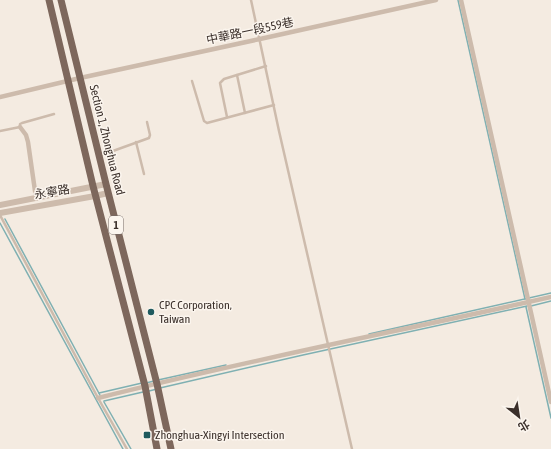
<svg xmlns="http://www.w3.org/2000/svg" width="551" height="449" font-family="'Asap Condensed','Noto Sans TC',sans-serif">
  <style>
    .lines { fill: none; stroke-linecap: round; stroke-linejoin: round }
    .stream { stroke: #7fb0b2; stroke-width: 1.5 }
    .service { stroke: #cdbbac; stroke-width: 2.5 }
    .minor { stroke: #cdbbac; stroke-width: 4.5 }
    .tertiary { stroke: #cdbbac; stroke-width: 6 }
    .primary { stroke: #7d675c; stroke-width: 7 }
    .poi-dot { fill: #1f5a5e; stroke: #fbf5ee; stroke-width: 1.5 }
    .labels { text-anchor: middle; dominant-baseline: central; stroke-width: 3; stroke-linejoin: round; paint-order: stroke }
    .shield { fill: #fbf5ee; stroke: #756b66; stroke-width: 1 }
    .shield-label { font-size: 11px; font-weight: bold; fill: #3b302b }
    .street-label { font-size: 12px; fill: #3b302b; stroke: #fbf5ee }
    .poi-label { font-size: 12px; fill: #3b302b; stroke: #fbf5ee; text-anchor: start }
  </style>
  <rect width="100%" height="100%" fill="#f4ebe1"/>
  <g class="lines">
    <g class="stream">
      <path d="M458,0L525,299"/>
      <path d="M5,219L101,397"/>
      <path d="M0,223L123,449"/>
      <path d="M531,306L551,301"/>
      <path d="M526,307L551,418"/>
      <path d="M369,334L551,293"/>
      <path d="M158,380L226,365"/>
      <path d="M146,383L154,381"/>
      <path d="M160,388L303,355L527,306"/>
      <path d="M149,391L157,389"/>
      <path d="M99,393L142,383"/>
      <path d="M104,401L143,392"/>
      <path d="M104,402L131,449"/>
    </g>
    <g class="service">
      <path d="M251,0L279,131L352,449"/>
      <path d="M237,75L245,113"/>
      <path d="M192,81L204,121L207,123L274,105"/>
      <path d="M227,117L220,83L224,79L266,66"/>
      <path d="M0,131L20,127V124L22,123L54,114"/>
      <path d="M136,142L144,174"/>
      <path d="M99,156L149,138L150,135L147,122"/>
      <path d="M0,215L98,398L127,449"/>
    </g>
    <g class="minor">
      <path d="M461,0L551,402"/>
      <path d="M0,97L80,78L260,39L436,0"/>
      <path d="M20,127L26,135L28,142L36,198"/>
      <path d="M98,398C248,360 400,331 551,297"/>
    </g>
    <g class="tertiary">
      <path d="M0,205L106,184"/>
      <path d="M0,213L95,196L108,193"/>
    </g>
    <g class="primary">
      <path d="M49,0L93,186L145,386L157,449"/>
      <path d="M61,0L106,184L157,384L171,449"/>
    </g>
  </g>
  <g class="poi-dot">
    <circle cx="151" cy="312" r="4"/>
    <rect x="143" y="431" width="8" height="8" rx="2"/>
  </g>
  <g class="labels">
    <rect class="shield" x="109" y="216" width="14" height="18" rx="3"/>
    <g class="shield-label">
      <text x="116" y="225">1</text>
    </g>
    <g class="street-label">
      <text transform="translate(250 31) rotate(-12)">中華路一段559巷</text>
      <text transform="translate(107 140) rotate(76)">Section 1, Zhonghua Road</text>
      <text transform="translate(52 192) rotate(-10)">永寧路</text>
    </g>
    <g class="poi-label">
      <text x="159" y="305">CPC Corporation,<tspan x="159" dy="14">Taiwan</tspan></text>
      <text x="155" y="435">Zhonghua-Xingyi Intersection</text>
    </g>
  </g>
  <g transform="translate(519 417) rotate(150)" stroke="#fbf5ee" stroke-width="3" paint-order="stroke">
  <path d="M0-3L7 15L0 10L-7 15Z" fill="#3b302b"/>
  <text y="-6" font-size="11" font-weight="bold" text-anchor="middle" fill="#3b302b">北</text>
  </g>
</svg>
